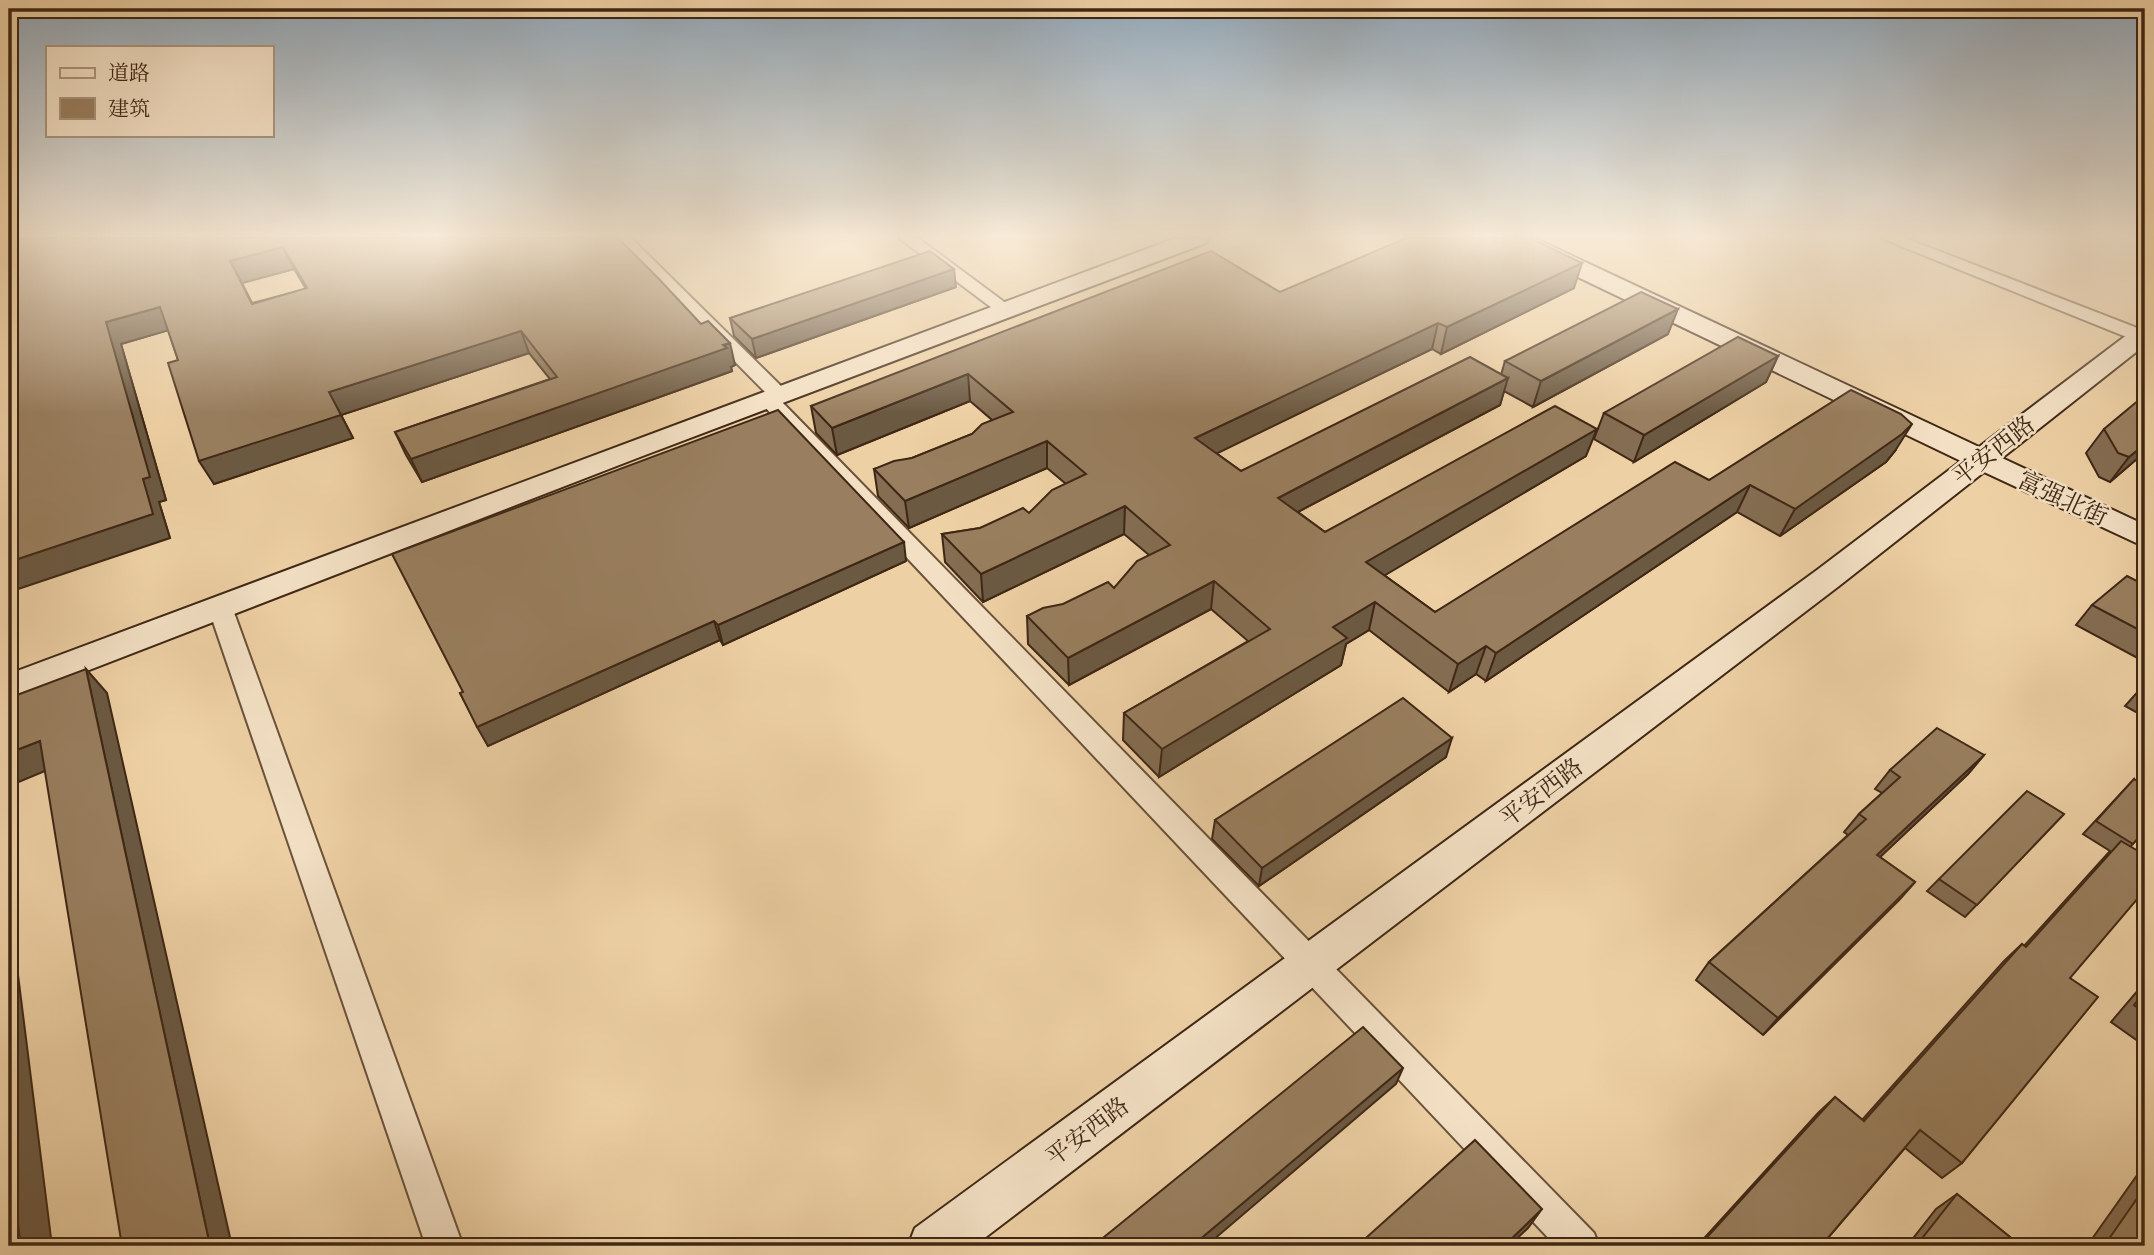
<svg xmlns="http://www.w3.org/2000/svg" width="2154" height="1255" font-family="'Gentium Book Plus','Noto Serif SC',serif">
  <style>
    .lines { fill: none; stroke-linecap: round; stroke-linejoin: round }
    .street-casing { stroke: #6a5139; stroke-width: 4 }
    .secondary-casing { stroke: #3f2715; stroke-width: 4 }
    .street { fill: #f3e0c4; fill-rule: evenodd }
    .secondary { fill: #f3e0c4; fill-rule: evenodd }
    .wall { fill: #846d52; stroke: #3f2715; stroke-width: 2; fill-rule: evenodd }
    .shaded-wall { fill: #6b5942; stroke: #3f2715; stroke-width: 2 }
    .building { fill: #997f5f; stroke: #3f2715; stroke-width: 2; fill-rule: evenodd }
    .labels { text-anchor: middle; dominant-baseline: central; stroke-width: 5; stroke-linejoin: round; paint-order: stroke }
    .street-label { font-size: 24px; fill: #3f2715; stroke: #f3e0c4 }
  </style>
  <rect width="100%" height="100%" fill="#edd0a4"/>
  <filter id="stains"><feTurbulence type="fractalNoise" baseFrequency=".00286" numOctaves="4"/><feColorMatrix values="0 0 0 0 .2 0 0 0 0 .09 0 0 0 0 .02 0 0 0 .5 -.17"/></filter>
  <radialGradient id="worn" r=".72"><stop offset=".6" stop-color="#630" stop-opacity="0"/><stop offset="1" stop-color="#630" stop-opacity=".3"/></radialGradient>
  <g class="lines">
    <g class="street-casing">
      <g id="street">
        <path d="M613,238H631L786,391L789,395L781,401L1594,1233L1599,1246H1556L761,403L758,399L766,393Z"/>
        <path d="M899,238H918L1015,310L1006,315L1000,314Z"/>
        <path d="M1881,238H1905L2145,331V341L2134,340Z"/>
        <path d="M220,599L229,601L232,607L463,1246H426L208,607L211,601Z"/>
      </g>
    </g>
    <g class="secondary-casing">
      <g id="secondary">
        <path d="M1176,238H1209L1206,243L640,457L9,701V674Z"/>
        <path d="M1504,238H1534L1979,447L2136,328L2145,326V345L2002,458L2145,525V547L1984,472L1839,586L974,1246H908L915,1228L1817,570L1961,461L1507,243Z"/>
      </g>
    </g>
    <use href="#street" class="street"/>
    <use href="#secondary" class="secondary"/>
  </g>
  <g class="wall">
    <path d="M9,238H618L735,365L731,367L732,371L422,482L406,455L395,432L550,379L529,353L341,415L353,438L214,484L178,360L168,330L121,344L166,500L159,502L170,538ZM294,269L306,289L252,303L242,283Z"/>
    <path d="M956,287L756,358L734,336L730,318Z"/>
    <path d="M1574,288L1441,354L1432,349L1216,453L1241,471L1501,375L1505,361L1668,334L1533,407L1504,391L1500,405L1298,512L1325,532L1586,456L1384,575L1435,612L1709,480L1895,451L1886,462L1780,536L1737,512L1486,681L1476,674L1449,692L1369,630L1346,644L1341,665L1159,777L1123,740L1124,713L1248,641L1211,609L1069,685L1028,644L1027,616L1114,588L1149,555L1124,534L983,602L945,562L942,534L980,528L1029,513L1066,484L1047,468L909,528L878,496L874,469L912,458L972,434L992,420L970,401L837,455L816,433L811,406L1280,292Z"/>
    <path d="M1778,356L1766,382L1634,462L1594,439L1604,413Z"/>
    <path d="M2104,429L2145,452L2110,482L2099,477L2086,453Z"/>
    <path d="M906,561L723,645L720,640L488,746L460,693Z"/>
    <path d="M2145,585V662L2076,625L2092,605Z"/>
    <path d="M2145,676V717L2125,706L2143,686L2139,683Z"/>
    <path d="M1984,755L1968,774L1880,857L1915,882L1899,900L1763,1035L1696,980L1709,962L1848,835L1844,832L1859,814L1882,793L1875,789L1890,770Z"/>
    <path d="M1446,757L1259,886L1212,839L1215,820Z"/>
    <path d="M2134,779L2145,830L2131,846L2070,978L1962,1163L1942,1178L1905,1148L1821,1246H1697L1818,1113L1835,1097L1862,1120L2004,961L2022,944L2024,946L2110,851L2083,834Z"/>
    <path d="M2064,814L1965,917L1927,891L1939,879Z"/>
    <path d="M2145,982V1046L2111,1022Z"/>
    <path d="M2145,1164V1246H2087Z"/>
    <path d="M1957,1194L2021,1246H1907L1936,1209Z"/>
  </g>
  <g class="shaded-wall">
    <path d="M283,247L294,269L242,283L230,261Z"/>
    <path d="M1582,263L1574,288L1441,354L1447,327Z"/>
    <path d="M954,269L956,287L756,358L752,339Z"/>
    <path d="M160,307L173,329L121,344L166,500L159,502L170,538L9,592V562L143,479L106,322Z"/>
    <path d="M1678,309L1668,334L1533,407L1541,381Z"/>
    <path d="M1438,323L1432,349L1193,465L1195,438Z"/>
    <path d="M521,331L529,353L341,415L353,438L214,484L199,461L329,392Z"/>
    <path d="M730,343L735,365L731,367L732,371L422,482L411,459Z"/>
    <path d="M1778,356L1766,382L1634,462L1644,435Z"/>
    <path d="M968,374L970,401L837,455L832,428Z"/>
    <path d="M1508,378L1500,405L1273,525L1278,498Z"/>
    <path d="M1912,424L1895,451L1886,462L1780,536L1795,509Z"/>
    <path d="M1597,429L1586,456L1360,590L1366,562Z"/>
    <path d="M1047,441V468L909,528L905,501Z"/>
    <path d="M2145,444V452L2110,482L2129,457Z"/>
    <path d="M1750,485L1737,512L1486,681L1496,653Z"/>
    <path d="M1125,506L1124,534L983,602L981,574Z"/>
    <path d="M904,542L906,561L723,645L718,625Z"/>
    <path d="M1214,581L1211,609L1069,685L1068,658Z"/>
    <path d="M1375,602L1369,630L1346,644L1341,665L1159,777L1162,749L1333,627Z"/>
    <path d="M714,621L720,640L488,746L477,727Z"/>
    <path d="M1486,646L1476,674L1449,692L1458,664Z"/>
    <path d="M86,669L107,693L232,1246H210Z"/>
    <path d="M1452,738L1446,757L1259,886L1262,868Z"/>
    <path d="M40,741L62,764L9,786V753Z"/>
    <path d="M1984,755L1968,774L1862,874L1877,855Z"/>
    <path d="M1915,882L1899,900L1763,1035L1778,1018Z"/>
    <path d="M9,903L52,1246H13L9,1137Z"/>
    <path d="M1403,1068L1396,1084L1206,1246H1192Z"/>
    <path d="M1542,1209L1528,1228L1509,1246H1504Z"/>
  </g>
  <g class="building">
    <path d="M9,238H618L659,279L701,324L708,321L730,343L723,345L727,348L411,459L395,432L557,377L521,331L329,392L341,415L199,461L168,363L178,360L160,307L106,322L150,477L143,479L153,514L9,562ZM283,247L307,288L252,304L230,261Z"/>
    <path d="M1406,238H1530L1582,263L1447,327L1438,323L1195,438L1241,471L1470,357L1508,378L1278,498L1325,532L1555,406L1597,429L1366,562L1435,612L1675,462L1709,480L1851,390L1901,414L1912,424L1902,434L1795,509L1750,485L1496,653L1486,646L1458,664L1375,602L1333,627L1347,638L1162,749L1124,713L1270,629L1214,581L1068,658L1027,616L1043,608L1063,604L1108,582L1114,588L1137,561L1170,545L1125,506L981,574L942,534L980,528L1023,508L1029,513L1052,490L1086,474L1047,441L905,501L874,469L894,461L912,458L972,434L982,424L1013,412L968,374L832,428L811,406L1211,251L1280,292Z"/>
    <path d="M930,251L954,269L752,339L730,318Z"/>
    <path d="M1641,292L1678,309L1541,381L1505,361Z"/>
    <path d="M1738,337L1778,356L1644,435L1604,413Z"/>
    <path d="M2145,395V444L2129,457L2118,453L2104,429Z"/>
    <path d="M778,410L904,542L718,625L714,621L477,727L460,693L463,692L392,554Z"/>
    <path d="M2127,576L2145,585V633L2092,605Z"/>
    <path d="M86,669L210,1246H122L40,741L9,753V698Z"/>
    <path d="M1403,698L1452,738L1262,868L1215,820Z"/>
    <path d="M1937,728L1984,755L1877,855L1915,882L1778,1018L1709,962L1866,819L1859,814L1900,777L1890,770Z"/>
    <path d="M2134,779L2145,786V830L2133,844L2096,821Z"/>
    <path d="M2027,791L2064,814L1977,905L1939,879Z"/>
    <path d="M2121,841L2145,855V890L2070,978L2098,997L1962,1163L1920,1130L1821,1246H1699L1835,1097L1864,1121L2022,944L2026,947Z"/>
    <path d="M2145,991V1013L2134,1005Z"/>
    <path d="M1363,1027L1403,1068L1192,1246H1093Z"/>
    <path d="M9,1137L20,1242L13,1246H9Z"/>
    <path d="M1475,1140L1542,1209L1504,1246H1357Z"/>
    <path d="M2145,1187V1246H2104Z"/>
    <path d="M1957,1194L2021,1246H1916Z"/>
  </g>
  <linearGradient id="sky" x2="0" y2="1"><stop stop-color="#92a8b9"/><stop offset="0.57" stop-color="#f7ead6"/><stop offset="1" stop-color="#f7ead6" stop-opacity="0"/></linearGradient>
  <rect width="2154" height="414" fill="url(#sky)"/>
  <g class="labels">
    <g class="street-label">
      <text transform="translate(1993 450) rotate(-38)">平安西路</text>
      <text transform="translate(2063 498) rotate(25)">富强北街</text>
      <text transform="translate(1541 792) rotate(-37)">平安西路</text>
      <text transform="translate(1087 1131) rotate(-37)">平安西路</text>
    </g>
  </g>
  <rect width="2154" height="1255" fill="none" stroke="#edd0a4" stroke-width="35"/>
  <rect x="10" y="10" width="2133" height="1234" fill="none" stroke="#3f2715" stroke-width="3.5"/>
  <rect x="18" y="18" width="2119" height="1220" fill="none" stroke="#3f2715" stroke-width="2"/>
  <rect x="46" y="46" width="228" height="91" fill="#f3e0c4" stroke="#ab967e" stroke-width="2"/>
  <rect x="60" y="68" width="35" height="10" fill="#f3e0c4" stroke="#ab967e" stroke-width="2"/>
  <text x="108" y="80" font-size="21" fill="#3f2715">道路</text>
  <rect x="60" y="98" width="35" height="21" fill="#997f5f" stroke="#ab967e" stroke-width="2"/>
  <text x="108" y="116" font-size="21" fill="#3f2715">建筑</text>
  <rect width="100%" height="100%" filter="url(#stains)"/>
  <rect width="100%" height="100%" fill="url(#worn)"/>
</svg>
